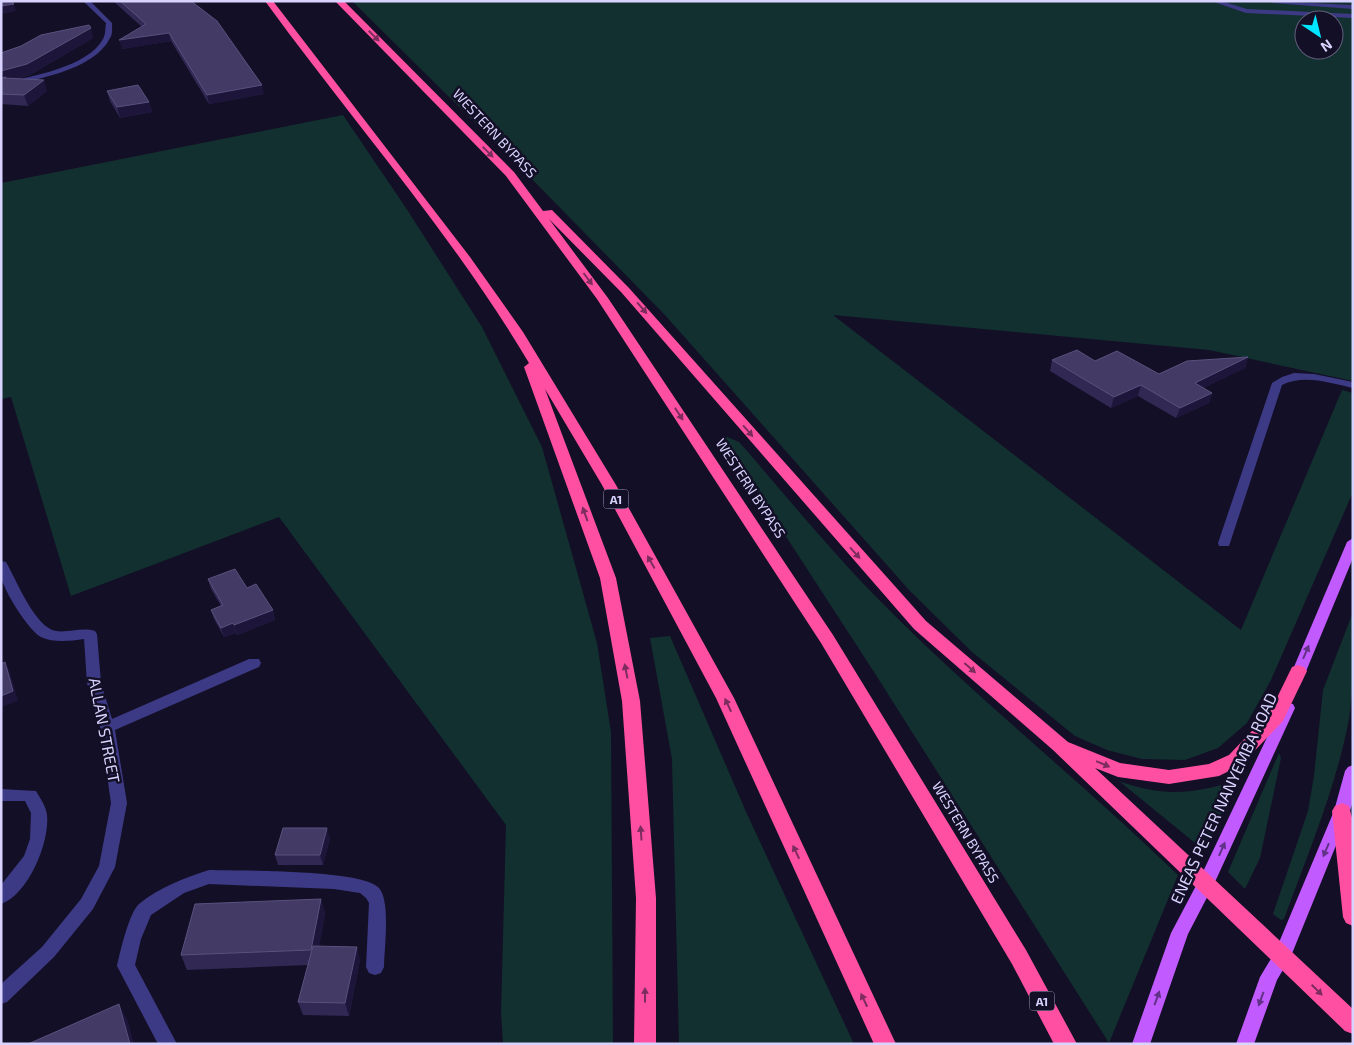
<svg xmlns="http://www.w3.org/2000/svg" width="1354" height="1045" font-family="'Exo 2',sans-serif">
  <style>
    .green { fill: #12302f; fill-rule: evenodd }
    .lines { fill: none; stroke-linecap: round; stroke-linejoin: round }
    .minor { fill: #3d3a85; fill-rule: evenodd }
    .major { fill: #c25bff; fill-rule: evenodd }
    .highway { fill: #ff4fa3; fill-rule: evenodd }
    .wall { fill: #312854 }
    .shaded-wall { fill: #1d163a }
    .building { fill: #433a66; stroke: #5a527e }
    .oneway { fill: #7d2c5e }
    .oneway2 { fill: #623188 }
    .labels { text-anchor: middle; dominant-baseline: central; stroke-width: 5; stroke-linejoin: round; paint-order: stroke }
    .shield { fill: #130f26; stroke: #9e99be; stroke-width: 1 }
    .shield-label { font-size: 12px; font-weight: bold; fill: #d9d4ff }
    .street-label { font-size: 14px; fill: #d9d4ff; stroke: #130f26 }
    .near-street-label { font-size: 16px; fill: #d9d4ff; stroke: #130f26 }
  </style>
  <rect width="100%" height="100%" fill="#130f26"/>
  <g class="green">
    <path d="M352,1H1353V381L1209,350L833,315L1241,630L1342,390L1353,393V492L1271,680L1247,723L1218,748L1185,760L1142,759L1107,750L1075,736L972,652L910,591L664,314L523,170ZM1304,20H1334V50H1304Z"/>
    <path d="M343,115L406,208L482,327L542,447L597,643L611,732L613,1044H503L501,1012L506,825L279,517L71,596L11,397L1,399V183Z"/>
    <path d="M727,437L739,442L748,452C796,508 843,565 895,616C986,706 1086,786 1178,875L1109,1043L874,672L722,438Z"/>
    <path d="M1353,612C1353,648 1354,684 1349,719C1336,788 1308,853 1284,919L1281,920L1273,914L1308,811L1314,776L1323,690Z"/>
    <path d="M670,636L747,814L854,1044H679L672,759L650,638Z"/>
    <path d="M1279,753L1281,758L1260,858L1245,889L1228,872Z"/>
    <path d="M1119,781C1163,797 1192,794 1236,781L1205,851Z"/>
  </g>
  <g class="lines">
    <g class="minor">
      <path d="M83,1H90L112,23C112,28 113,34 110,38C94,71 33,80 1,87V83C30,77 88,67 103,39C106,34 105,28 106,23Z"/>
      <path d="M1211,1H1221L1247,9L1353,14V18L1246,13Z"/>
      <path d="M1270,1L1353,5V9L1273,3Z"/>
      <path d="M1294,373L1314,374L1353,382V388C1330,383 1304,374 1282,385L1230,543L1229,546H1219L1218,543L1272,383L1282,377Z"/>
      <path d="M1,561L6,562C16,579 35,628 56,631C68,633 82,627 95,631L97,634L101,683L112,719L249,659H259L261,663L259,667L115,730L127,803L115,867L93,909L54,957L7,1002L1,1004V984L42,947L81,899L99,866L111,803L100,727L87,683L84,639C70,641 54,643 41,637C29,631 3,590 1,576C1,571 1,566 1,561Z"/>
      <path d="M1,789L36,791C40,798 46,806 47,815C50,842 28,895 1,904V885L24,856L30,839L31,813L25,801H1Z"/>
      <path d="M209,870C238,871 363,869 379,888C391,902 384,949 384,967L381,973L375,975L369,973L366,967L369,903L366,898L360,893L334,889L209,884L184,893L151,915L141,939L135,965L177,1044H158L117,966C120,952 129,913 139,904C159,887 185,878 209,870Z"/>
    </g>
    <g class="major">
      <path d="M1353,538V558L1302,681L1300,685H1290L1288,681L1347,542Z"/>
      <path d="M1288,703L1293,704L1295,708L1214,884L1188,934L1150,1044H1132L1171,933L1199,880L1281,708L1283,704Z"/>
      <path d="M1353,765V801L1350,811L1291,956L1277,980L1254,1044H1236L1260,977L1275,952L1334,811L1345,771L1348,767Z"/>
    </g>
    <g class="highway">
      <path d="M265,1H273L470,257L523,332L616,485L734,698L896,1044H874L716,698L602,485L545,389L616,578L640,701L656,898V1044H634L636,898L622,701L600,578L524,367L529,363C453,235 353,122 265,1Z"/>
      <path d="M335,1H344L514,172L543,211L552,210L629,288L926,621L1068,742L1120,763L1169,770L1209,764L1229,755L1270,712L1292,667L1298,665L1304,667L1307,671L1283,721L1241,765L1219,776L1169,784L1118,777L1095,768L1353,1009V1034L1345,1031L1053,750L914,629L621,292L549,219L608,298L833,635L1026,950L1077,1044H1054L1012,964L821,643L597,299L506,176Z"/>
      <path d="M1342,803L1349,806L1353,822V926L1346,923L1343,917L1332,811L1335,806Z"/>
    </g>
  </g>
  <g class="wall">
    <path d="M113,1H191L264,94L209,104L171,41L122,49L142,27Z"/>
    <path d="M93,38L30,75L16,79L47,91L28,106L1,104V53Z"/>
    <path d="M107,91L149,102L152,112L120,118L110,101Z"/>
    <path d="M1248,357L1245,368L1203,388L1212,393L1209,403L1176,418L1138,396L1111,408L1050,371L1052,360L1095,361L1159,374Z"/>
    <path d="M208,579L247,588L273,610L275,620L237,635L236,633L224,637L214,619L211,610L221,606L211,589Z"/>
    <path d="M330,838L323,865H278L275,855Z"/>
    <path d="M321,899L325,914L319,946L360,960L349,1016L303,1015L298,1002L308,965L187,970L181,955Z"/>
  </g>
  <g class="shaded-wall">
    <path d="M14,4L16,11L1,14V6Z"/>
    <path d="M91,28L93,38L30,75L1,82V71Z"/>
    <path d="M169,33L171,41L122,49L119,40Z"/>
    <path d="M44,80L47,91L28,106L24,95Z"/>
    <path d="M262,85L264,94L209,104L207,95Z"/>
    <path d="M149,102L152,112L120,118L117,107Z"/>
    <path d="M1248,357L1245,368L1192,394L1195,383Z"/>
    <path d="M1141,385L1138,396L1111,408L1114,397Z"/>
    <path d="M1212,393L1209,403L1176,418L1180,408Z"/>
    <path d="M273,610L275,620L237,635L234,625Z"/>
    <path d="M233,623L236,633L224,637L221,628Z"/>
    <path d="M5,662L10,672L18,701L1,707V696Z"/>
    <path d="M327,828L330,838L323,865L320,855Z"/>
    <path d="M321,899L325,914L316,965L311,950Z"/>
    <path d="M357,947L360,960L349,1016L345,1003Z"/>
    <path d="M119,1004L128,1021L134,1044H130Z"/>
  </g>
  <g class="building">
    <path d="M1,1H11L14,4L1,6Z"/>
    <path d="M120,1H191L217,21L262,85L207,95L169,33L119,40L146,24Z"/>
    <path d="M89,25L91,28L27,64L1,71V53L21,46L41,35Z"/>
    <path d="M6,77L4,78L44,80L24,95L1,94V78Z"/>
    <path d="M138,85L149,102L117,107L107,91Z"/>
    <path d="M1077,350L1095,361L1117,351L1159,374L1187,361L1248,357L1195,383L1212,393L1180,408L1141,385L1114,397L1052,360Z"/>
    <path d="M235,569L247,588L256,584L273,610L234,625L233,623L221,628L211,610L223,605L208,579Z"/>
    <path d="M5,662L13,691L1,696V664Z"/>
    <path d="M283,828H327L320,855H275Z"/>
    <path d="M321,899L311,950L181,955L195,904Z"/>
    <path d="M313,946L357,947L345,1003L298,1002Z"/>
    <path d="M119,1004L130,1044H28Z"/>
  </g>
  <defs><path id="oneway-solid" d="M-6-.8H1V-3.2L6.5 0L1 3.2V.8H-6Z" transform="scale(1.25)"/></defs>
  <g class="oneway">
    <use href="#oneway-solid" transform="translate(374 36) rotate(45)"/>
    <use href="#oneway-solid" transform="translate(488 152) rotate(45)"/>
    <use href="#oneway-solid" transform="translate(588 279) rotate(53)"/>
    <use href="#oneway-solid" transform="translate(642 308) rotate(49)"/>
    <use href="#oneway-solid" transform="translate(679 414) rotate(57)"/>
    <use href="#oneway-solid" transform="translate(748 431) rotate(49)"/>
    <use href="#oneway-solid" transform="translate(585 514) rotate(-110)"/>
    <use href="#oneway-solid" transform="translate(855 553) rotate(48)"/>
    <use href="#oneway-solid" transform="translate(651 562) rotate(-119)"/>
    <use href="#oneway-solid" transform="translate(970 668) rotate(41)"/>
    <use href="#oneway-solid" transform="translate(626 671) rotate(-101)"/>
    <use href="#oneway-solid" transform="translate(728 705) rotate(-115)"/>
    <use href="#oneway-solid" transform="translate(1103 764) rotate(23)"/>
    <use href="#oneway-solid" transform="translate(641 833) rotate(-94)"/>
    <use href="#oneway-solid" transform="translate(796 852) rotate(-115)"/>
    <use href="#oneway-solid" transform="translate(1317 990) rotate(44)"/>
    <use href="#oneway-solid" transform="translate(645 995) rotate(-90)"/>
    <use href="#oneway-solid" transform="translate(864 1000) rotate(-115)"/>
  </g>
  <g class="oneway2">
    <use href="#oneway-solid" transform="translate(1306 652) rotate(-67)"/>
    <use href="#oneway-solid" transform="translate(1222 849) rotate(-66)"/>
    <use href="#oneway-solid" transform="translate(1326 850) rotate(113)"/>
    <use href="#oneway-solid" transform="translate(1157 998) rotate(-70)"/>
    <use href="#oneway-solid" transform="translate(1261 999) rotate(110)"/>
  </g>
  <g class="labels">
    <g class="shield">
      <rect x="603.5" y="489.5" width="25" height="19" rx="4"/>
      <rect x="1029.5" y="991.5" width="25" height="19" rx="4"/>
    </g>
    <g class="shield-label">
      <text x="616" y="499">A1</text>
      <text x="1042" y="1001">A1</text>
    </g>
    <g class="street-label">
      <text transform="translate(495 133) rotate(47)">WESTERN BYPASS</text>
      <text transform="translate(751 488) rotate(57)">WESTERN BYPASS</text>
      <text transform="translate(966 832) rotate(59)">WESTERN BYPASS</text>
    </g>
    <g class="near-street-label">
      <text transform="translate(105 730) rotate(79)">ALLAN STREET</text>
      <text transform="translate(1223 798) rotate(-65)">ENEAS PETER NANYEMBA ROAD</text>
    </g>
  </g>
  <rect width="1354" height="1045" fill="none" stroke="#d9d4ff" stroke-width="5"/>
  <g transform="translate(1319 35) rotate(145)"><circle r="24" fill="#130f26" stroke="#625e7d"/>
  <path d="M0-4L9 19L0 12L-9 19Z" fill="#00e5ff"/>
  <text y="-8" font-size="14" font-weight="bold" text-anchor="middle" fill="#d9d4ff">N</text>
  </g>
</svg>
